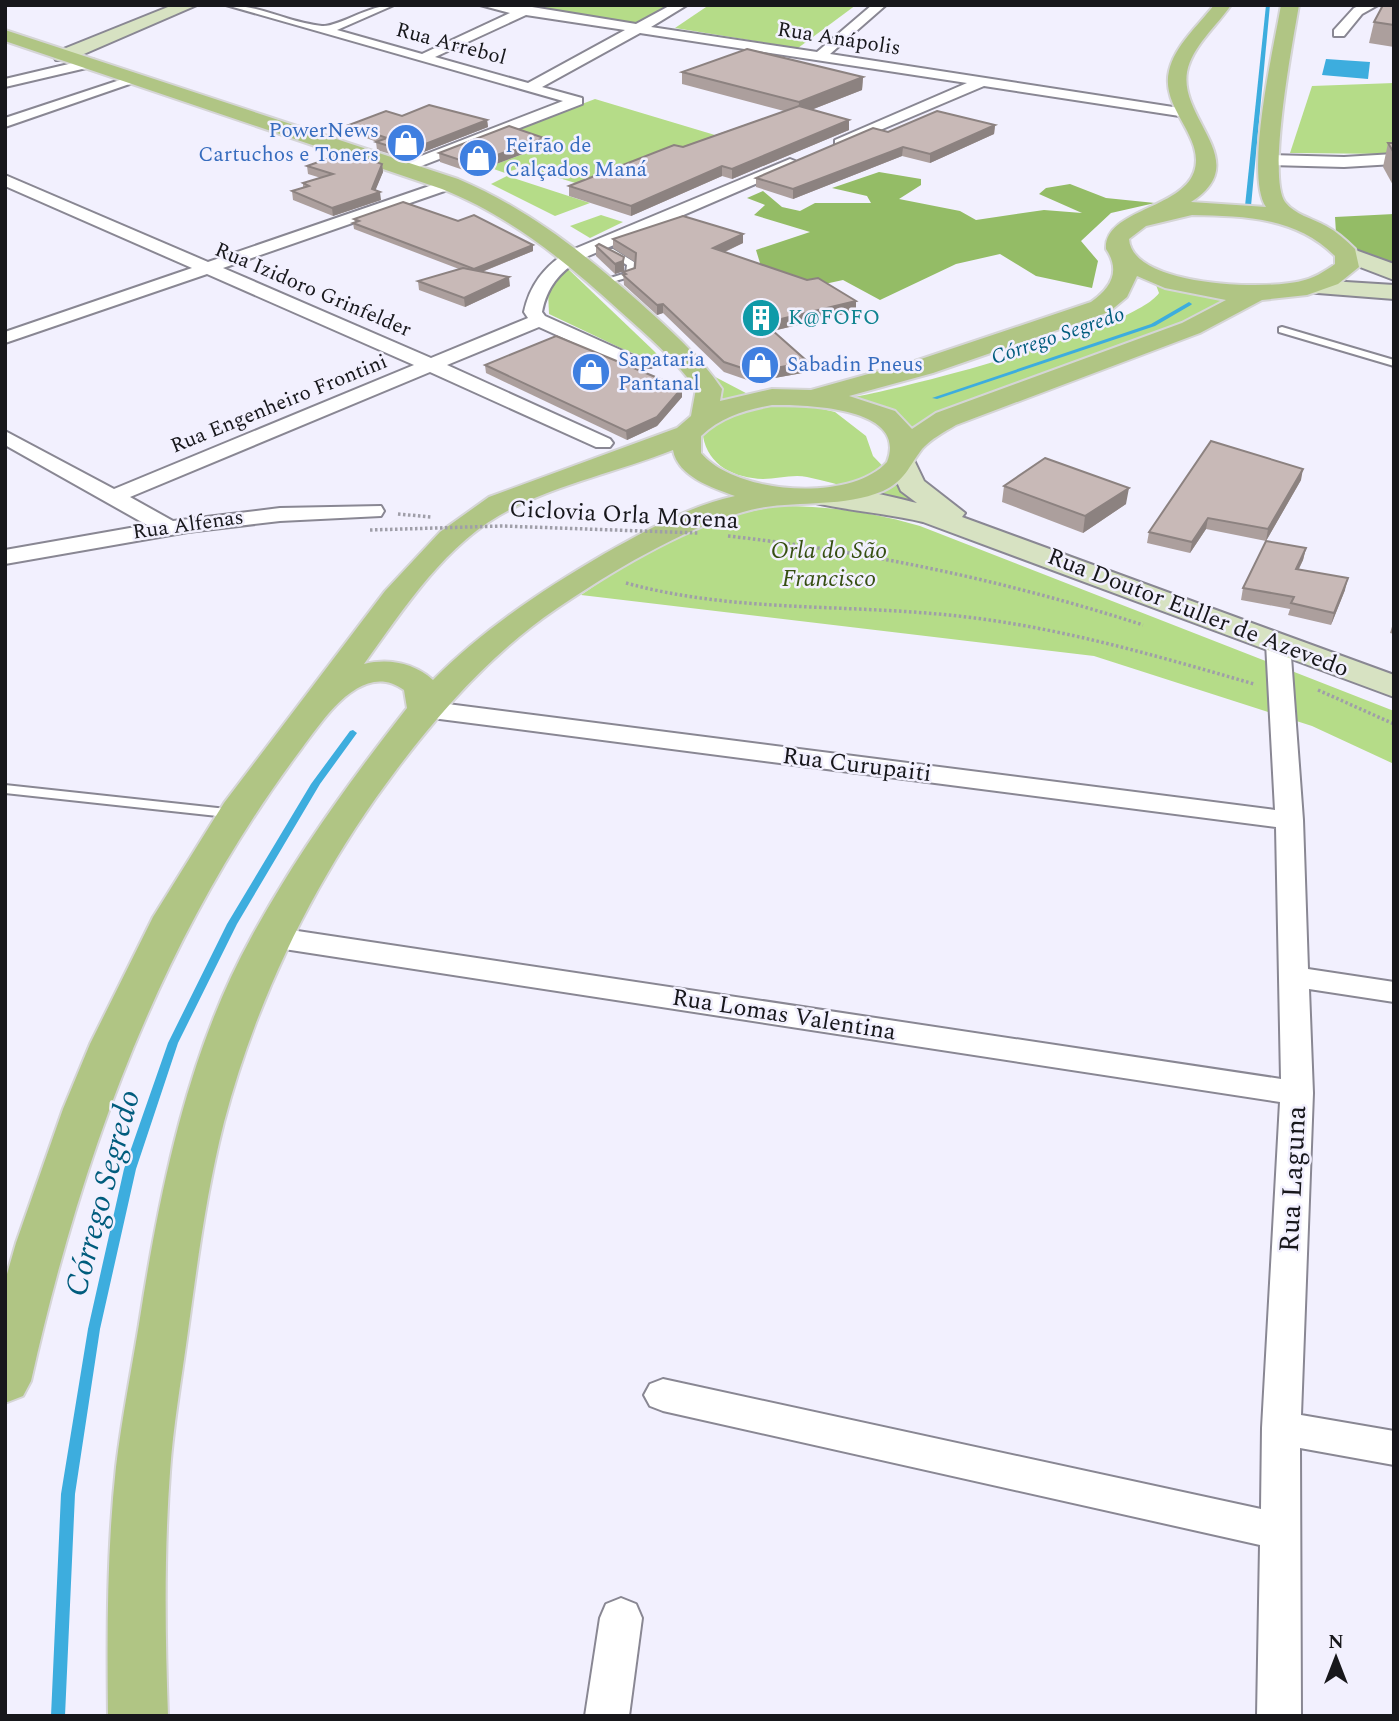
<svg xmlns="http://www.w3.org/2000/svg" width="1399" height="1721" font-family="Spectral,serif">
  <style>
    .green { fill: #b5dc88 }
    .forest { fill: #94bc66 }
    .water { fill: #3dadde }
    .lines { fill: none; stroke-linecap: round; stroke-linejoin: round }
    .stream { fill: #3dadde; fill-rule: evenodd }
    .lane-casing { stroke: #898793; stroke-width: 4 }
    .street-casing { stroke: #898793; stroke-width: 4 }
    .secondary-casing { stroke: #898793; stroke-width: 4 }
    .primary-casing { stroke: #d5d5d6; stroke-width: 4 }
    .path { stroke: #9f9ea8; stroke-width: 3.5; stroke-dasharray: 2.5 2.5; stroke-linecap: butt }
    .lane { fill: #fff; fill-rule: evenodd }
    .street { fill: #fff; fill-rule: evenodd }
    .secondary { fill: #d7e2c2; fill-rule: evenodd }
    .primary { fill: #b0c584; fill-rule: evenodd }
    .path-bridge { stroke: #9f9ea8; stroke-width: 3.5; stroke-dasharray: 2.5 2.5; stroke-linecap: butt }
    .wall { fill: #ac9f9d }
    .shaded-wall { fill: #8c8280 }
    .building { fill: #c8b9b7; stroke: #8c8280; stroke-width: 2 }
    .labels { text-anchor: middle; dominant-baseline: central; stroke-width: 5; stroke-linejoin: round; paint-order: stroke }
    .far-street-label { font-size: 21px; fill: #17171b; stroke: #f2f0fe }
    .far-shop-label { font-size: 21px; fill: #366cbe; stroke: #f2f0fe; text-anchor: start }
    .far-culture-label { font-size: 21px; fill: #0d838f; stroke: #f2f0fe; text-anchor: start }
    .far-water-label { font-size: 21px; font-style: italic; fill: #005c7d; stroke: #f2f0fe }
    .street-label { font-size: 24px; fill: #17171b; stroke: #f2f0fe }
    .park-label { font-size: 24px; font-style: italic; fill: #364f12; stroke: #f2f0fe }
    .near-street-label { font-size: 28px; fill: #17171b; stroke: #f2f0fe }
    .near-water-label { font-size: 32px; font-style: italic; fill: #005c7d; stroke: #f2f0fe }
  </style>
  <rect width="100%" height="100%" fill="#f2f0fe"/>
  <g class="green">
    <path d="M489,5H681L639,29Z"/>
    <path d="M709,5H856L798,48L675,28Z"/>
    <path d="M1394,83V154L1290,153L1312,86Z"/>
    <path d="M595,99L725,138L595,189L523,167L505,173L488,167L542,147L506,133Z"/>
    <path d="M507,176L590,203L555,216L491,184Z"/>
    <path d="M601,215L623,222L590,238L570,226Z"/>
    <path d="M566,267L654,351L667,365L627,351L549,314L548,291Z"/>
    <path d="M1156,285L1238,300L909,437L842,399C893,392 1135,329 1159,293Z"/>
    <path d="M700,369L767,404L810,406L835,412L866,436L873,456L902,486L929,505L911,507C877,497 842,484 807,477C793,474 777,479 763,479C735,478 708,466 703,436L723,417Z"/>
    <path d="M779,506C829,506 872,512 920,526L1394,711V764L1312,726L1094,656L581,595C617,571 654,543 694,528C722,517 750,511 779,506Z"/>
  </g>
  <g class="forest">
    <path d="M879,172L921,179V185L899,199L960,211L976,220L1044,210L1082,213L1039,194L1046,188L1070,184L1106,198L1155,203L1111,213L1081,241L1098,261L1092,288L1036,276L1000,254L956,264L880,300L843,280L770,296L756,250L810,232L754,215L765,205L747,198L763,191L782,207L800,211L815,203H871L867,196L832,188Z"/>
    <path d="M1394,214V269L1365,260L1336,233L1335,217Z"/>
  </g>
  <path class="water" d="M1326,59L1370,62L1368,79L1322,75Z"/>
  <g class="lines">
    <g class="stream">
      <path d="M1266,5H1270L1251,206L1248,208L1245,206Z"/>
      <path d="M1189,302L1192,304L1191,305L1155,326L937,399L932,398L1151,324Z"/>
      <path d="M353,730L357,733L320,784L237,924L178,1043L136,1169L100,1329L75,1494L65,1716H51L61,1494L88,1329L124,1169L168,1043L227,924L311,784L350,731Z"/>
    </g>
    <g class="lane-casing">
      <g id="lane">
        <path d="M607,249H613L634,262L633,276L601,285V281L626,273L627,265L607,253Z"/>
        <path d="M1282,327L1394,360V366L1279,332V328Z"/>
        <path d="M5,785L236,810L243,814L236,818L5,793Z"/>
      </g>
    </g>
    <g class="street-casing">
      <g id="street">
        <path d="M226,5C260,5 289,23 322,26C339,27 368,5 394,5L337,30L422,54L510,13L480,5L526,6L636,24L671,5H687L651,27L817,52L872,5H886L830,54L1186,109L1193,113L1186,117L984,86L840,147L835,146V140L967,83L640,33L542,87L582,98V104L403,173L398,171V165L563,101ZM526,15L625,30L528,83L435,57Z"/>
        <path d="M1361,5H1378L1362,14L1344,36H1334V30L1354,8Z"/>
        <path d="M90,59L95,60V66L5,87V79Z"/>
        <path d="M132,76L144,79L5,127V118Z"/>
        <path d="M1394,154V164L1344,167L1270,165L1262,160L1270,155L1344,157Z"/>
        <path d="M790,159L795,161V167L579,260C559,273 547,287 542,312L545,316L634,356L651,359L653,363L651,367L623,365L539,327L447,365L610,439L613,443L610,447H596L430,372L130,497L173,521L280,508L381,506L384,511L381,516L280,521L188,532L5,564V550L147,525L5,445V431L114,489L414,365L207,274L5,343V332L192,268L5,186V175L208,262L444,181H456V187L223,268L431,358L528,318L524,312C530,285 544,267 567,252Z"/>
        <path d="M1278,636L1287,638L1290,643L1303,820L1308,969L1394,982V1002L1309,989L1313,1093L1301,1415L1394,1431V1465L1300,1448L1301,1716H1257L1260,1545L663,1411L650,1406L644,1395L650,1384L663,1379L1261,1509L1262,1428L1280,1102L271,947L261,944L256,937L261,930L271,927L1281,1079L1276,827L424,717L415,714L411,709L415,704L424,701L1275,810L1266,643L1269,638Z"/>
        <path d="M621,1598L636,1604L642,1618L629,1716H585L600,1618L606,1604Z"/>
      </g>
    </g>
    <g class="secondary-casing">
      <g id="secondary">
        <path d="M173,5H197L70,60H56L54,56L56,52Z"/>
        <path d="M1347,247L1394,264V280L1339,259L1335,254L1339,249Z"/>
        <path d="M1314,280L1394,285V299L1305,292L1302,287L1305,282Z"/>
        <path d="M902,453L912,456L924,481L965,513L962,517L1394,675V697L923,522C886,513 848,511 812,502L807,496L812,490C840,483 888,496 917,503L901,491L888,462L892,456Z"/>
      </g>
    </g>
    <g class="primary-casing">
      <path id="primary" d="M1214,5H1231C1217,26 1192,46 1187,72C1179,120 1254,162 1191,202L1266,207C1244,174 1274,47 1281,5H1299C1293,40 1267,177 1285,202C1295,215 1312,218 1326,226C1337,232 1346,240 1355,249L1359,267L1338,284L1307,295L1262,300L1200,333L956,425C944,432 931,439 922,449C909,466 905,481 883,491C837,510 789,498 743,512C682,529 609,573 556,609C493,652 443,708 397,769C317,875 258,994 224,1122C206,1193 197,1266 187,1338C181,1382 173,1427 170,1472C164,1553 165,1634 168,1716H108C107,1633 107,1550 116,1467C122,1417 132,1368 140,1318C160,1190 188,1051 252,936C297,854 349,782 407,708L404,690C362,659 323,720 302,748C161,936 82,1153 31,1381L23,1396L5,1403V1281L16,1243L63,1109L90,1044L153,917L224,803L385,591L440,532L489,497L677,428L691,416L696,389C675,359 648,336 621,312C566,262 512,217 442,189L5,41V30L458,179C527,208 582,252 638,301C669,329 699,355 722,389L720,401L772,389L811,390L915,361L1091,302C1111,288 1121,271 1106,249C1104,210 1181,209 1194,172C1206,137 1160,109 1169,71C1175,45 1198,26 1214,5ZM1192,215C1244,216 1296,217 1335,256V264C1324,272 1314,278 1301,281C1267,290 1132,287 1129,239L1146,226ZM1137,276L1165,288L1226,300L1182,323L936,413L912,429L895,411L849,396L933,373L1109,312L1127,297ZM772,405C804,405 909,406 887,462C850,503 735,494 701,453V436C721,417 745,410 772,405ZM673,450C678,477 713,488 735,496C689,506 645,531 604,554C541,591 485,628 433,680C414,663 389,658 364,664C405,607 447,541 511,509C562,483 620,471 673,450Z"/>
    </g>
    <g class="path">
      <path d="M398,514L431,517"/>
      <path d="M728,536C870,552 1007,581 1143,625"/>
      <path d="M626,583C731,612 841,604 948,615C1052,625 1154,655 1254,684"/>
      <path d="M1318,690L1394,724"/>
    </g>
    <use href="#lane" class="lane"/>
    <use href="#street" class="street"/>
    <use href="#secondary" class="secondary"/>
    <use href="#primary" class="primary"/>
    <path class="path-bridge" d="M370,530L502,526L698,533"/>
  </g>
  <g class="wall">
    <path d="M1394,5V47L1369,43L1374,22Z"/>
    <path d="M682,72L863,77L862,90L811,110L849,120V130L732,179L722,176L631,216L569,196V186L784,111L682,84Z"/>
    <path d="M402,116L487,120L488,127L416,155L392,147L390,154L377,150L376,142H377L350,132L349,125Z"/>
    <path d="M995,125L994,134L930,163L902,156L793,199L756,187V178Z"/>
    <path d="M544,138V146L472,173L440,162L439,153Z"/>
    <path d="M1388,143H1394V187L1383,167Z"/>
    <path d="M382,164L383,172L375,190L381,200L333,216L293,200L292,191L303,188V183L321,178L308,174L307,166Z"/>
    <path d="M354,219L533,251L482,272L510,286L465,307L419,290L418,281L459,269L354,229L353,223L355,222Z"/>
    <path d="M613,239L743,243L725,252L856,311L773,331L808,372L753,382L724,372L663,313L657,315L624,285L623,272L635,268V262L613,248Z"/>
    <path d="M596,246L624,266V271L615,274L596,256Z"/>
    <path d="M485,365L682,397L657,426L627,440L486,373Z"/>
    <path d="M1301,480L1266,541L1206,529L1190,553L1147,543L1149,532Z"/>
    <path d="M1004,486L1126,504L1083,533L1002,502Z"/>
    <path d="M1306,548L1303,560L1299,569L1345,590L1331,625L1288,615L1290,609L1241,600L1243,588Z"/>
    <path d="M1394,620V634L1390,633Z"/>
  </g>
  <g class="shaded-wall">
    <path d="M863,77L862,90L798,115L799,102Z"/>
    <path d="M487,120L488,127L416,155L415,148Z"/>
    <path d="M849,120V130L732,179V169Z"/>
    <path d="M995,125L994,134L930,163V154Z"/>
    <path d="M544,138V146L472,173V164Z"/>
    <path d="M391,140L392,147L390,154L389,146Z"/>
    <path d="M903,147L902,156L793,199V189Z"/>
    <path d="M382,164L383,172L374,194L380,192L381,200L333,216L332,208Z"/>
    <path d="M722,166V176L631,216V206Z"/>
    <path d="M743,234V243L713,257V248Z"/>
    <path d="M533,245V251L474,275V269Z"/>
    <path d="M624,257V271L615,274V264Z"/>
    <path d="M509,277L510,286L465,307L464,298Z"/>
    <path d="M856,301V311L764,333V323Z"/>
    <path d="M663,304V313L657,315V305Z"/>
    <path d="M808,362V372L753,382L754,372Z"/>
    <path d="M682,388V397L657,426L627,440L626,431Z"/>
    <path d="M1303,469L1301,480L1266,541L1268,529Z"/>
    <path d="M1129,488L1126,504L1083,533L1085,516Z"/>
    <path d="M1208,518L1206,529L1190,553L1192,542Z"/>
    <path d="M1306,548L1303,560L1293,580L1296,569Z"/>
    <path d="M1348,578L1345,590L1331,625L1334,613Z"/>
  </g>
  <g class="building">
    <path d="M1383,5H1394V25L1374,22Z"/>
    <path d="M747,49L863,77L799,102L682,72Z"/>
    <path d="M429,105L487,120L415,148L391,140L389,146L376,142L387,138L349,125L386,111L402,116Z"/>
    <path d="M799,106L849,120L732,169L722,166L631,206L569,186L674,145L683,147Z"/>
    <path d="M937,111L995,125L930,154L903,147L793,189L756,178L873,128L888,132Z"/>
    <path d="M509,126L544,138L472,164L439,153Z"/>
    <path d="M1388,143H1394V153Z"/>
    <path d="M347,152L382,164L372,189L380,192L332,208L292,191L309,186L303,183L333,174L307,166Z"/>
    <path d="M403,202L458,221L474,215L533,245L474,269L353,223L359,221L354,219Z"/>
    <path d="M683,216L743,234L713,248L807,280L818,278L856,301L764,323L808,362L754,372L724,362L663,304L657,305L623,275L626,274L623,272L635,268L636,253L613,239Z"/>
    <path d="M599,244L624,257L623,261L615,264L596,246Z"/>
    <path d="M463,268L509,277L464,298L418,281Z"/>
    <path d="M556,336L682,388L657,417L626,431L485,365Z"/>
    <path d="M1211,441L1303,469L1268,529L1208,518L1192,542L1149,532Z"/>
    <path d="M1045,458L1129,488L1085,516L1004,486Z"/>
    <path d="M1266,541L1306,548L1296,569L1348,578L1334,613L1291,603L1294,597L1243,588Z"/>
  </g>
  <defs>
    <g id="shop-disc" transform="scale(2.0125)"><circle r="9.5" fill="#3f7fe0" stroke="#f2f0fe"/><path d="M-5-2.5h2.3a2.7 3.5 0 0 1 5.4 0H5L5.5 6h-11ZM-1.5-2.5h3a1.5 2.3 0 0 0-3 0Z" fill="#fff"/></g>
    <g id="building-disc" transform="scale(2.0125)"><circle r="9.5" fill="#0f9aa8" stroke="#f2f0fe"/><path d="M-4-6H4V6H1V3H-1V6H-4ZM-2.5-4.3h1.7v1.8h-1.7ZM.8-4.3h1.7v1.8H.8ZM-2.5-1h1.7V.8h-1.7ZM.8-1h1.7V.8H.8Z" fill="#fff"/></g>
  </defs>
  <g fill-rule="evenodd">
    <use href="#shop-disc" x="406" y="143"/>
    <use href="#shop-disc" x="478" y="158"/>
    <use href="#building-disc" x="761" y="318"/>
    <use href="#shop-disc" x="760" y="365"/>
    <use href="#shop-disc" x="591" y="372"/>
  </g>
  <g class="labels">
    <g class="far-street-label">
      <text transform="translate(839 39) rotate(9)">Rua Anápolis</text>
      <text transform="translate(451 44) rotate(15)">Rua Arrebol</text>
      <text transform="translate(313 290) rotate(23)">Rua Izidoro Grinfelder</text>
      <text transform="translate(279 404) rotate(-22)">Rua Engenheiro Frontini</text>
      <text transform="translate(188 525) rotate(-8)">Rua Alfenas</text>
    </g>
    <g class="far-shop-label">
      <text x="379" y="131" text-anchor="end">PowerNews<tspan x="379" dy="24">Cartuchos e Toners</tspan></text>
      <text x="505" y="146">Feirão de<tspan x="505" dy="24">Calçados Maná</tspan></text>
      <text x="618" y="360">Sapataria<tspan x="618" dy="24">Pantanal</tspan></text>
      <text x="787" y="365">Sabadin Pneus</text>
    </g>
    <g class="far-culture-label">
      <text x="788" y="318">K@FOFO</text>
    </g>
    <g class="far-water-label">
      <text transform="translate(1058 336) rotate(-19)">Córrego Segredo</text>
    </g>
    <g class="street-label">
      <text transform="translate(624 515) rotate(3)">Ciclovia Orla Morena</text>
      <text transform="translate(1198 613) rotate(21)">Rua Doutor Euller de Azevedo</text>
      <text transform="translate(857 765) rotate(7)">Rua Curupaiti</text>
      <text transform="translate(784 1015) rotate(9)">Rua Lomas Valentina</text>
    </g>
    <g class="park-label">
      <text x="829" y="551">Orla do São<tspan x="829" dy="28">Francisco</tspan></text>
    </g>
    <g class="near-street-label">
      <text transform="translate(1293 1179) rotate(-87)">Rua Laguna</text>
    </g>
    <g class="near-water-label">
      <text transform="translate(103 1193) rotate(-75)">Córrego Segredo</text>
    </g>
  </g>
  <rect width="1399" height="1721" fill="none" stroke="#17171b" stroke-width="14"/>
  <g transform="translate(1336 1658)" stroke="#f2f0fe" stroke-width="5" paint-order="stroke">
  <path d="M0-5L12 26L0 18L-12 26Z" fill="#17171b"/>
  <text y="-10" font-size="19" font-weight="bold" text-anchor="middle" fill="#17171b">N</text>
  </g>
</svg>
